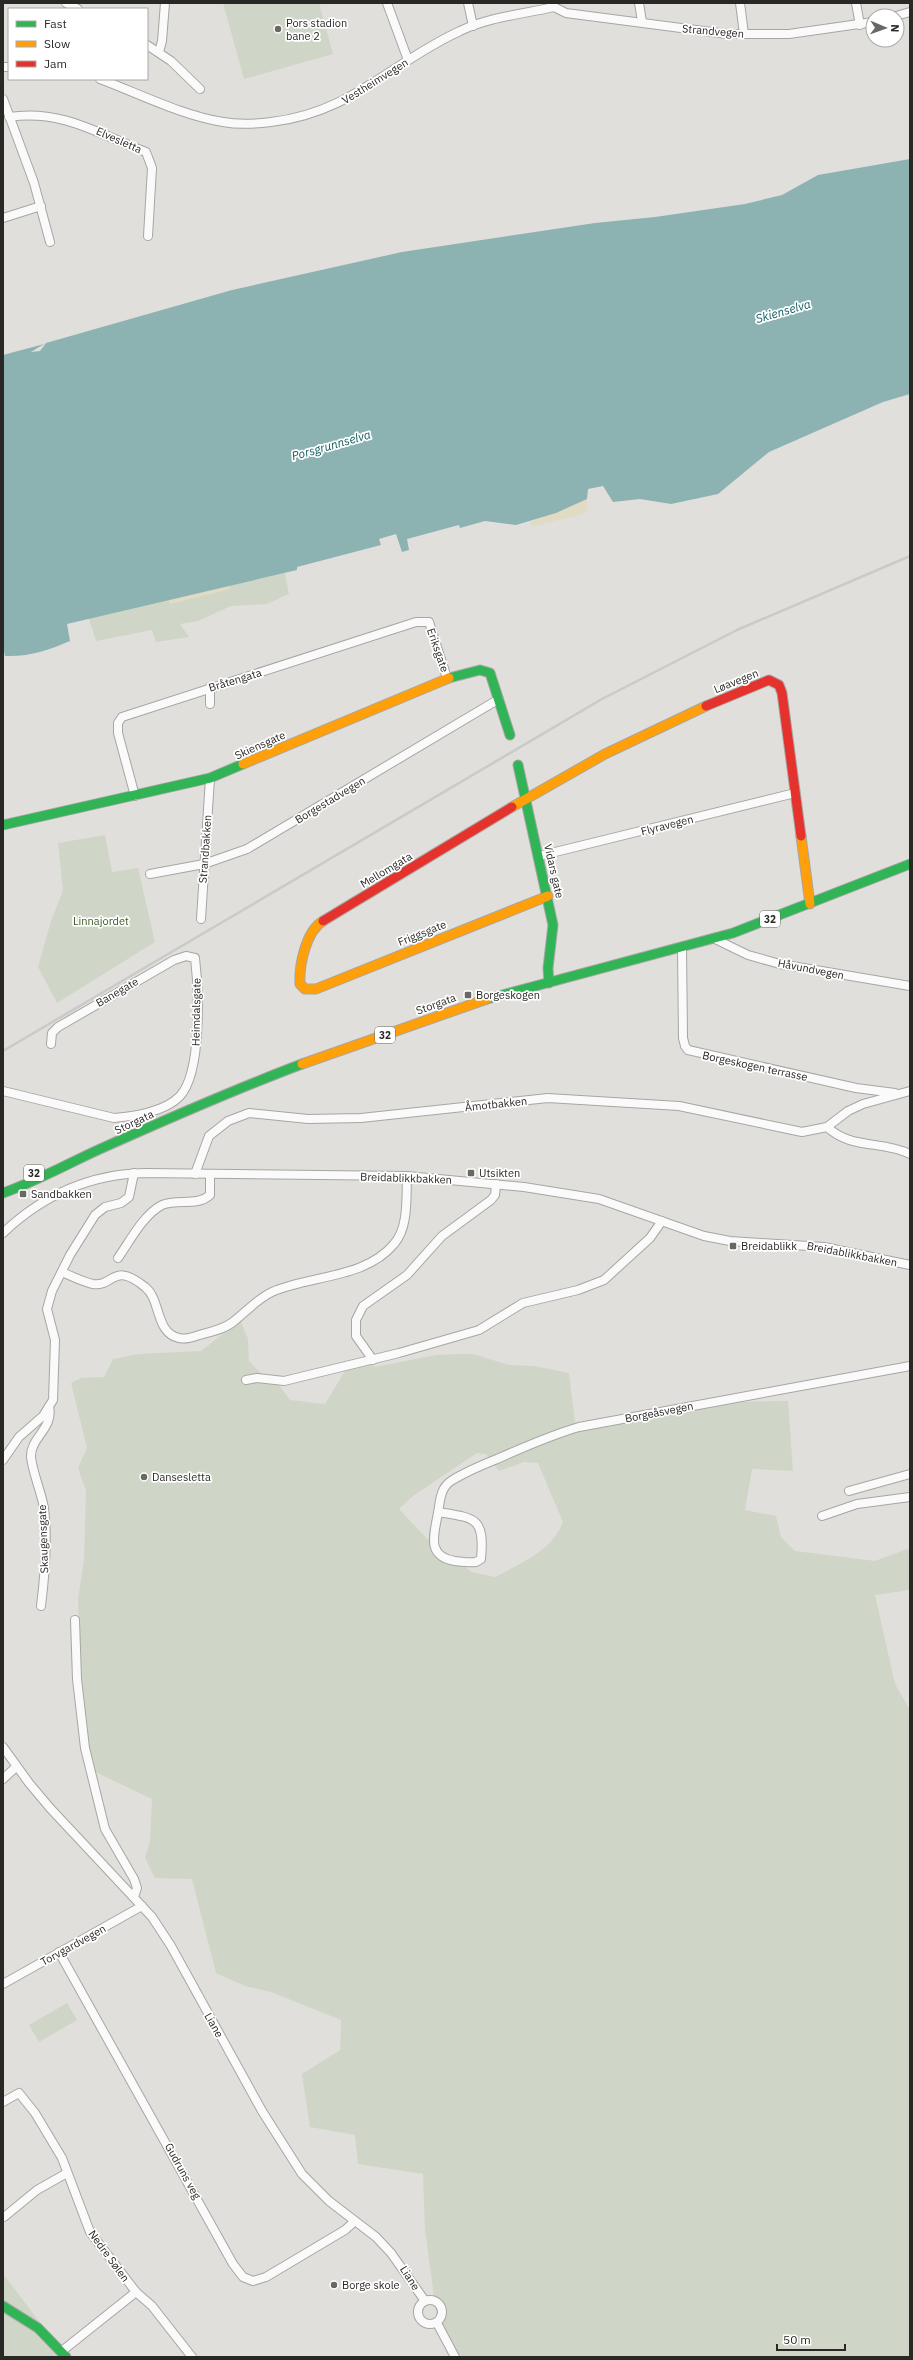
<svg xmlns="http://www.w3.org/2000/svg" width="913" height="2360" font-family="'IBM Plex Sans',sans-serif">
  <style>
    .green { fill: #cfd6c7; fill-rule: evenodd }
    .sand { fill: #e1dbc4 }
    .water { fill: #8db2b2 }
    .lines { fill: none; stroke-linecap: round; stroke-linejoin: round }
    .street-casing { stroke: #a7a6a3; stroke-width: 10 }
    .fast-casing { stroke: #a7a6a3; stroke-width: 11 }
    .slow-casing { stroke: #a7a6a3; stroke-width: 11 }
    .jam-casing { stroke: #a7a6a3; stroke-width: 11 }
    .street { stroke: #fafafa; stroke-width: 8 }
    .fast { stroke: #30b455; stroke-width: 9 }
    .slow { stroke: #ff9f0a; stroke-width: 9 }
    .jam { stroke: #e5322d; stroke-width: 9 }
    .rail { stroke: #cacac9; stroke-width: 2.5 }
    .poi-dot { fill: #696865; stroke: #fff; stroke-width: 1.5 }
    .labels { text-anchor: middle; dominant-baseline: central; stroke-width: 3.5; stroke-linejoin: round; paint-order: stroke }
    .shield { fill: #fff; stroke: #696866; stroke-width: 1 }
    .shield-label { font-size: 10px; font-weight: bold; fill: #292825 }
    .poi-label { font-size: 11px; fill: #292825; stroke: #fff; text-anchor: start }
    .street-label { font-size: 11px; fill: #292825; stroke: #fff }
    .park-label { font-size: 11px; fill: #3b5924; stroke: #fff }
    .water-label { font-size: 12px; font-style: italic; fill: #0e5c5f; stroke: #fff }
  </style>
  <rect width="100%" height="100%" fill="#e1dfdb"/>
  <g class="green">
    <path d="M223,3H319L333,54L244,79Z"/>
    <path d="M284,568L289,594L267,604L231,606L198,621L180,624L189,637L156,642L152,630L96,641L88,616Z"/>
    <path d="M105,835L112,872L138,868L155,942L57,1003L38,967L51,921L63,891L58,843Z"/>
    <path d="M240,1320L248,1339L249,1361L264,1377H273L290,1400L325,1404L348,1366L364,1360L375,1367L436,1355L457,1354H473L509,1365L534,1366L569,1373L575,1424C646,1411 716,1401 788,1401L793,1471L752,1469L745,1510L776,1516L781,1537L795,1551L875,1561L910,1548V1590L875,1595L895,1684L910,1710V2357H452L437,2318L425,2230L423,2174L358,2164L355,2135L310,2127L302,2074L340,2050L341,2020L271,1992L245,1986L216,1973L192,1879L155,1878L145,1858L150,1841L152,1799L91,1770L81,1698L78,1599L84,1559L86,1491L78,1468L87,1448L71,1383L81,1378L104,1377L113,1359L139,1354L201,1351ZM477,1453L486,1454L499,1471L524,1462L538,1463L563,1522C552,1551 521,1563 495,1577L472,1572L432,1544L399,1509L413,1496Z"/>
    <path d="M67,2003L77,2020L39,2042L29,2025Z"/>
    <path d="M3,2275L7,2279L66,2357H3Z"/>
  </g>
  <g class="sand">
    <path d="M587,499V509L583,514L531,527L530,522Z"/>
    <path d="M224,570L230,589L170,604L166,587Z"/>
  </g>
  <path class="water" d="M910,159V394L883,402L769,452L718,494L671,504L640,499L613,502L603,486L588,489L587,499L556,513L516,525L485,521L460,528L459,525L407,539L409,550L402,552L396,534L379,539L381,545L297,567V570L67,624L70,641C49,650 29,657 5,656L3,646V355L44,344L31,352L40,351L46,343L232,290L402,252L595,223L655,217L745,204L782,195L818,175Z"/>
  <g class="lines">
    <g class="street-casing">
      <g id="street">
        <path d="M66,3L78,9"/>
        <path d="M387,3L408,60"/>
        <path d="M468,3L473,26"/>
        <path d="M639,3L642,22"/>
        <path d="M740,3L744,34"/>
        <path d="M856,3L860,25"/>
        <path d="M554,7L566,13L727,34H789L873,22"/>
        <path d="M896,16L910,12"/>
        <path d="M147,45L171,61L200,89"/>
        <path d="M159,52L162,41L165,3"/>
        <path d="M3,67H9"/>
        <path d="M100,79C140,94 181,115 223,122C239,125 255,124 271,122C351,113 392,62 460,31C488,17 524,14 554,7"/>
        <path d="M3,99L34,183L50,242"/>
        <path d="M9,117C63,109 98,134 146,152L152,168L148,236"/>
        <path d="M3,218L41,206"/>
        <path d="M210,704V687"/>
        <path d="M135,796L118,733V723L122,717L416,622H429L447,678"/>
        <path d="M539,856L795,793"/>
        <path d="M150,874L204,864L247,849L499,699"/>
        <path d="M201,919L210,778"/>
        <path d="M715,939L748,955L780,964L910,986"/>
        <path d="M682,948L683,1038L685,1046L688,1050L856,1088L895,1093"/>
        <path d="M3,1091L114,1118C134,1116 165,1112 180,1096C202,1072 199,990 195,958L186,956L174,960L58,1027L52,1033L51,1044"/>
        <path d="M827,1127C852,1150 881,1140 910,1154"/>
        <path d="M195,1174L209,1136L228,1121L249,1113L308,1119L361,1118L548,1098L564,1099L679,1106L802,1132L827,1127L848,1111L863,1104L910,1091"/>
        <path d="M3,1233C43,1195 90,1174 145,1173L407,1176L524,1187L599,1199L704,1236L730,1241L824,1247L910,1265"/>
        <path d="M118,1258C130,1241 143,1215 162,1205C177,1198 197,1207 210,1195V1174"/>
        <path d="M62,1272C71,1276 83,1282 93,1284C114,1287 113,1261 145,1287C161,1299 155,1333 179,1338C185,1340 193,1337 199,1335C211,1332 224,1329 233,1322C246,1312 257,1299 272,1292C310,1275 365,1279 394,1244C409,1227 406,1197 407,1176"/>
        <path d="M373,1360L356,1336V1320L363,1306L407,1275L442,1236L491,1200L495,1195L496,1184"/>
        <path d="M246,1380L257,1378L284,1381L399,1353L479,1330L523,1303L578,1290L604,1280L650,1238L662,1221"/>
        <path d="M3,1460L19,1437L43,1416L53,1400L55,1340L47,1309L52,1291L70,1255L95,1215L105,1207L121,1203L129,1197L134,1173"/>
        <path d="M849,1491L910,1474"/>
        <path d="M438,1512C475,1518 485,1517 481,1559L476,1562C469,1563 462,1562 455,1561C426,1556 434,1535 438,1513C440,1502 440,1488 451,1481C465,1472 482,1465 497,1459C524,1447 551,1435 579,1427L910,1366"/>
        <path d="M822,1516L857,1504L910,1497"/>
        <path d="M41,1606C45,1574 48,1540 44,1508C41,1491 33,1474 31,1457C30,1438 54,1428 49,1407"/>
        <path d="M75,1620L77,1679L85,1748L105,1829L134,1879L137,1888L134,1897"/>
        <path d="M3,1747L29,1783L50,1808L152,1917L171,1946L262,2111L302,2174L329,2201L376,2237L391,2253L425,2301"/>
        <path d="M3,1779L16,1767"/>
        <path d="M59,1952L233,2264L243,2277L253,2281L266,2277L345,2230L355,2221"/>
        <path d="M3,1984L142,1906"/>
        <path d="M3,2102L19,2093L35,2113L62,2158L90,2232L136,2292L62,2351"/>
        <path d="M4,2217L37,2190L67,2173"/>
        <path d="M136,2292L152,2306L192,2357"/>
        <circle cx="430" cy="2312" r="12"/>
        <path d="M437,2323L455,2357"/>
      </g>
    </g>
    <g class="fast-casing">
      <g id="fast">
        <path d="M449,678L480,670L490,673L510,735"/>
        <path d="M518,765L553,925L548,968L549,983"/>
        <path d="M3,825L210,778L243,764"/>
        <path d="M487,999L733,933L910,864"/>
        <path d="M3,1193C37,1181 67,1164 100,1149C167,1119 233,1090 302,1064"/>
        <path d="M3,2306L38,2328L66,2357"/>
      </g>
    </g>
    <g class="slow-casing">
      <g id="slow">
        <path d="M243,764L449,678"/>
        <path d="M512,807L605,754L706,706"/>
        <path d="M801,836L810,904"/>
        <path d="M323,921C306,931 299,965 300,984L305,989H316L548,896"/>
        <path d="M302,1064L487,999"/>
      </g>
    </g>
    <g class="jam-casing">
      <g id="jam">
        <path d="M706,706L769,680L779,685L782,693L801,836"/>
        <path d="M323,921L512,807"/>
      </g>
    </g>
    <use href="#street" class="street"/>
    <use href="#fast" class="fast"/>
    <use href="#slow" class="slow"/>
    <use href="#jam" class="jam"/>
    <path class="rail" d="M3,1051L602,699L737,630L910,556"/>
  </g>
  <g class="poi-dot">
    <circle cx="278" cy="29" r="4"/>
    <rect x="464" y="991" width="8" height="8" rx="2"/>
    <rect x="467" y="1169" width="8" height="8" rx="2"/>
    <rect x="19" y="1190" width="8" height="8" rx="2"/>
    <rect x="729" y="1242" width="8" height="8" rx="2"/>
    <circle cx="144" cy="1477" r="4"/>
    <circle cx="334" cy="2285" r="4"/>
  </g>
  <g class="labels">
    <g class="shield">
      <rect x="760" y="911" width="20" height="16" rx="3"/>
      <rect x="375" y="1027" width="20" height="16" rx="3"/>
      <rect x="24" y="1165" width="20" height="16" rx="3"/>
    </g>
    <g class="shield-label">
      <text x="770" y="919">32</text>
      <text x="385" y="1035">32</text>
      <text x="34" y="1173">32</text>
    </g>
    <g class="poi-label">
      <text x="286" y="23">Pors stadion<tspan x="286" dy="13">bane 2</tspan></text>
      <text x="476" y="995">Borgeskogen</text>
      <text x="479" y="1173">Utsikten</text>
      <text x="31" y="1194">Sandbakken</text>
      <text x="741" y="1246">Breidablikk</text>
      <text x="152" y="1477">Dansesletta</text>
      <text x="342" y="2285">Borge skole</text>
    </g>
    <g class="street-label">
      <text transform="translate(713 31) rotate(5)">Strandvegen</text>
      <text transform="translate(375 81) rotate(-32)">Vestheimvegen</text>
      <text transform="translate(119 140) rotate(24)">Elvesletta</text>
      <text transform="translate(438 650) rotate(71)">Eriksgate</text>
      <text transform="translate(235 680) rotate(-17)">Bråtengata</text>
      <text transform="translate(736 681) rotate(-22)">Løavegen</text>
      <text transform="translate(260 745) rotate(-24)">Skiensgate</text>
      <text transform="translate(330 800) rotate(-31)">Borgestadvegen</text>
      <text transform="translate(667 825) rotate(-14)">Flyravegen</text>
      <text transform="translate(205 849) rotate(-86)">Strandbakken</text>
      <text transform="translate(386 870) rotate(-31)">Mellomgata</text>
      <text transform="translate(554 871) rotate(77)">Vidars gate</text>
      <text transform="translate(422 933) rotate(-22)">Friggsgate</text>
      <text transform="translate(811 969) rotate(11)">Håvundvegen</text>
      <text transform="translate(117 992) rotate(-30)">Banegate</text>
      <text transform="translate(436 1004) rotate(-20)">Storgata</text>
      <text transform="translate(196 1012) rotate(-89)">Heimdalsgate</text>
      <text transform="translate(755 1066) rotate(12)">Borgeskogen terrasse</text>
      <text transform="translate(496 1104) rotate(-6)">Åmotbakken</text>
      <text transform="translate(134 1122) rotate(-25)">Storgata</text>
      <text transform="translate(406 1178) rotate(2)">Breidablikkbakken</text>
      <text transform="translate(852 1254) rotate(11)">Breidablikkbakken</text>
      <text transform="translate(659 1412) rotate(-11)">Borgeåsvegen</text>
      <text transform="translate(43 1539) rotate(-92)">Skaugensgate</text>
      <text transform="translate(73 1945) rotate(-29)">Torvgardvegen</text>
      <text transform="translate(214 2025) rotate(61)">Liane</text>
      <text transform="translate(183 2171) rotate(61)">Gudruns veg</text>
      <text transform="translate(109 2256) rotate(54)">Nedre Sølen</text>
      <text transform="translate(410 2278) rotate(57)">Liane</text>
    </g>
    <g class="park-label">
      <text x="101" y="921">Linnajordet</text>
    </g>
    <g class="water-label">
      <text transform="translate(783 311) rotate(-16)">Skienselva</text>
      <text transform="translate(331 445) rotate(-16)">Porsgrunnselva</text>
    </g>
  </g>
  <rect width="913" height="2360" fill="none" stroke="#292825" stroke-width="8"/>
  <rect x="8" y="8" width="140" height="72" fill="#ffffff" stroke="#a9a9a8"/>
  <rect x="16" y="21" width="20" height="6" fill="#30b455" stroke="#a9a9a8"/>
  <text x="44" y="28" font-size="12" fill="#292825">Fast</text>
  <rect x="16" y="41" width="20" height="6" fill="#ff9f0a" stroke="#a9a9a8"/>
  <text x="44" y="48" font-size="12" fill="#292825">Slow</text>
  <rect x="16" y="61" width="20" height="6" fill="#e5322d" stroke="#a9a9a8"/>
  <text x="44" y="68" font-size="12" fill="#292825">Jam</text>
  <g transform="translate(885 28) rotate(92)"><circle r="19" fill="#ffffff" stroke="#a9a9a8"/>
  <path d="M0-3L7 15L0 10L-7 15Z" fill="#696865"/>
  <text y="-6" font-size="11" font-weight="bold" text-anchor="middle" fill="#292825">N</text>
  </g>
  <path d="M777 2344v6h68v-6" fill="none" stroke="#292825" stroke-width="2"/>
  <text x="783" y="2344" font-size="12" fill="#292825" stroke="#ffffff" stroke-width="3" paint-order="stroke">50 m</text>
</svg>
